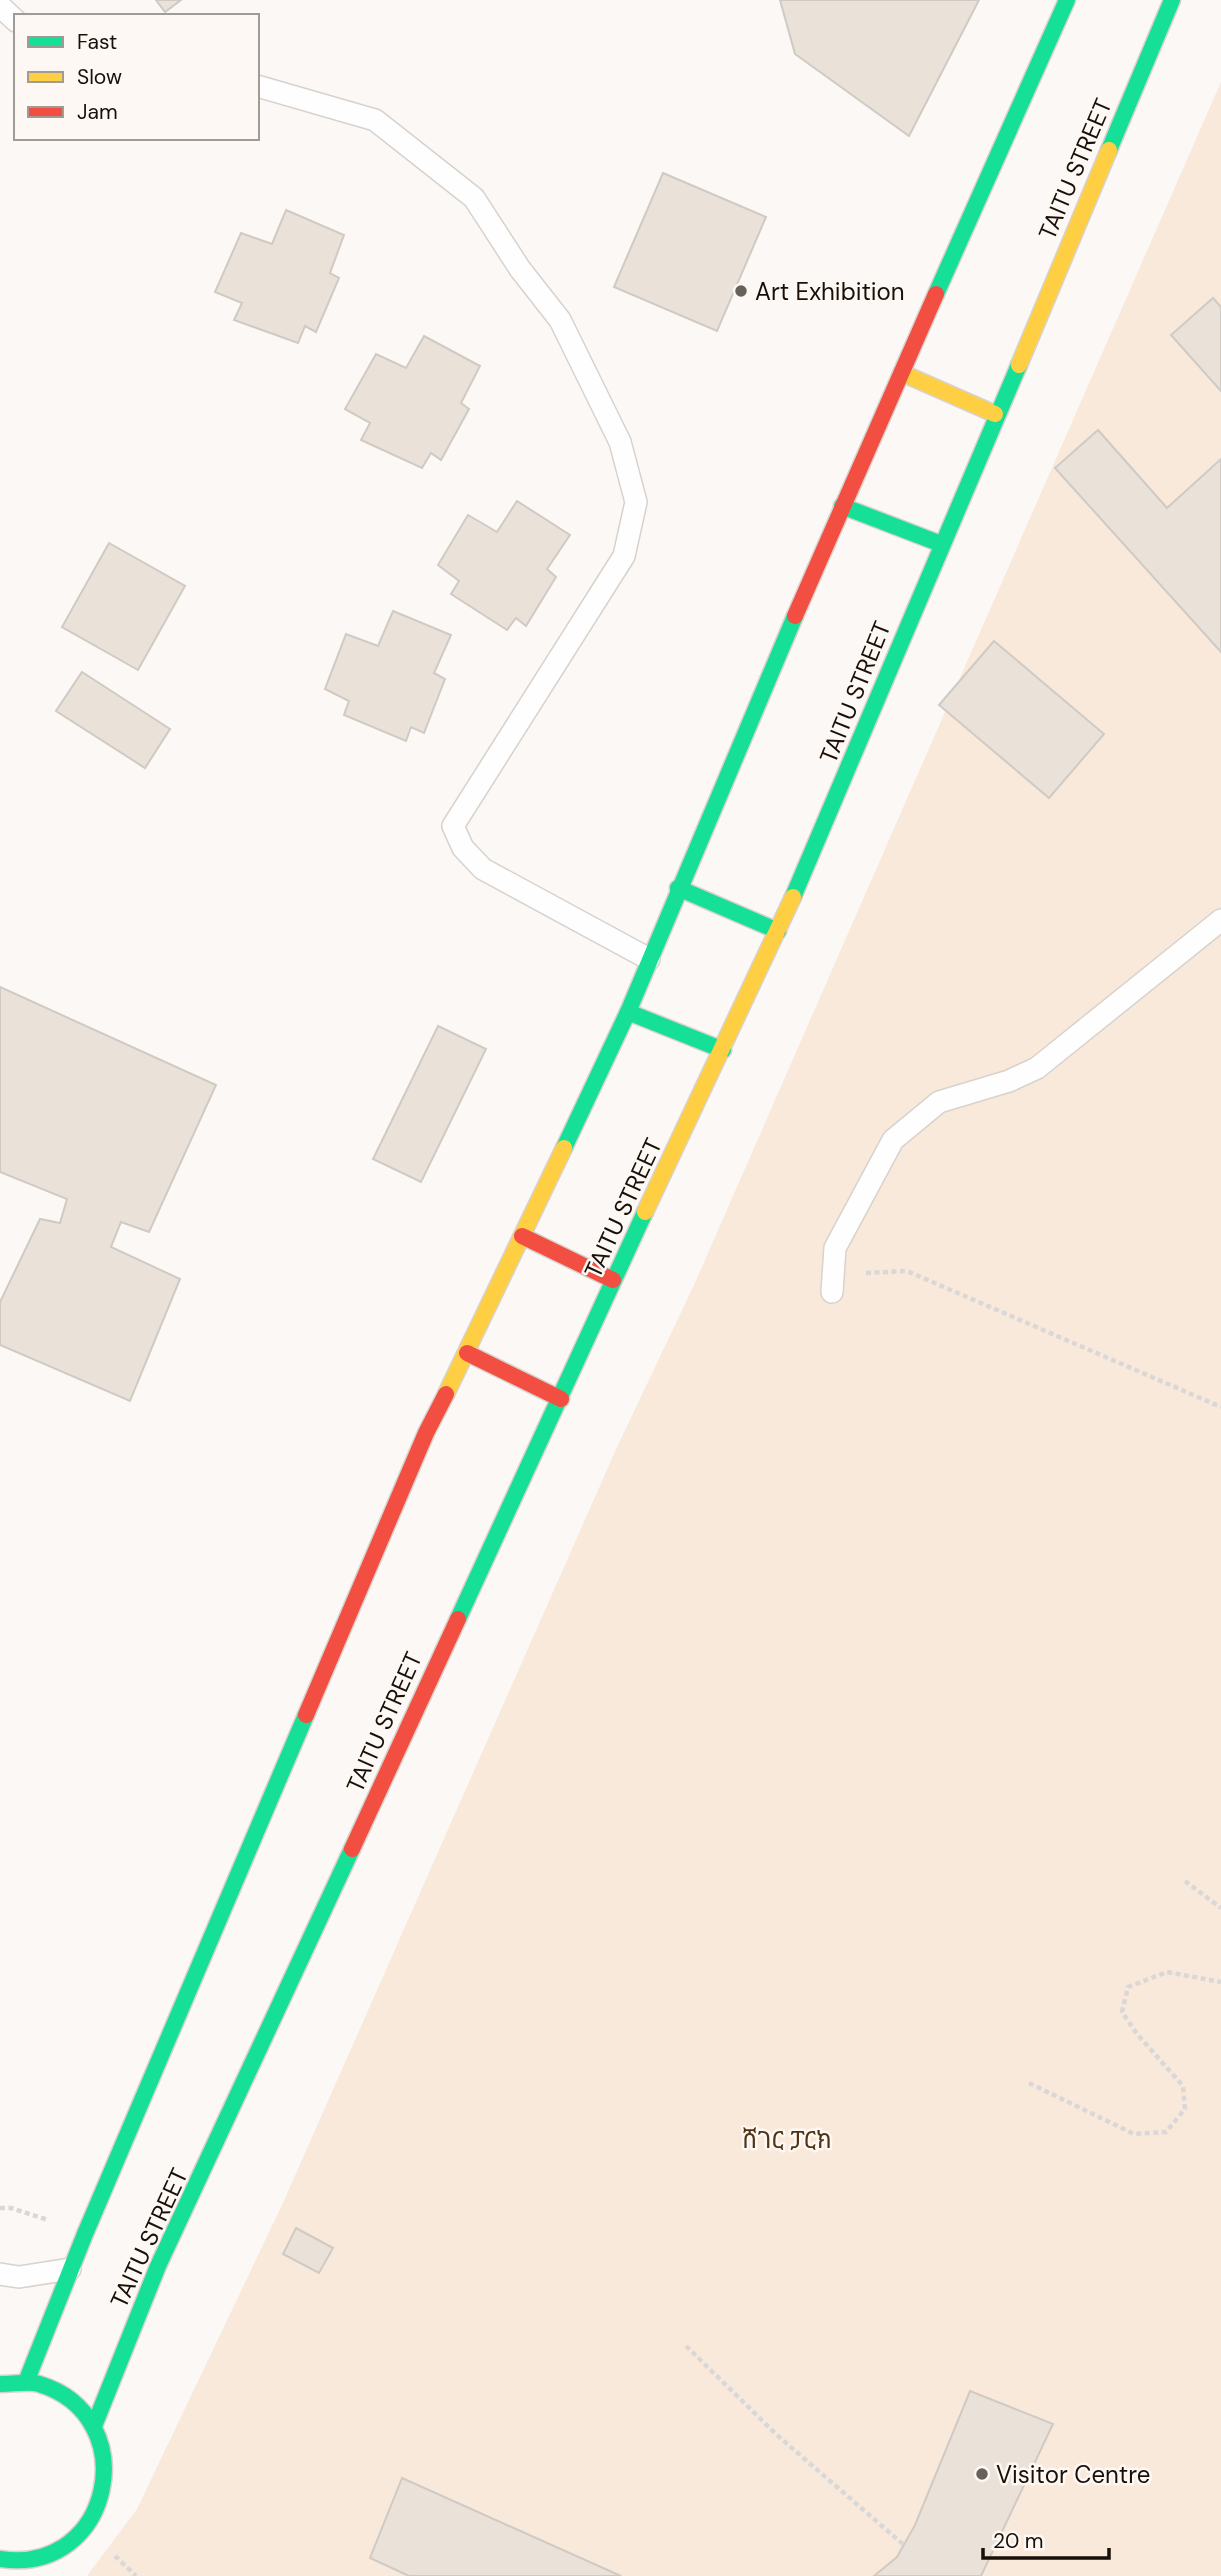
<svg xmlns="http://www.w3.org/2000/svg" width="1221" height="2576" font-family="'DM Sans','Noto Sans Ethiopic',sans-serif">
  <style>
    .green { fill: #f9e9db }
    .building { fill: #eae1d8; stroke: #d0cac4; stroke-width: 2 }
    .lines { fill: none; stroke-linecap: round; stroke-linejoin: round }
    .lane-casing { stroke: #d8d2cc; stroke-width: 24 }
    .fast-casing { stroke: #d8d2cc; stroke-width: 19 }
    .slow-casing { stroke: #d8d2cc; stroke-width: 19 }
    .jam-casing { stroke: #d8d2cc; stroke-width: 19 }
    .path { stroke: #d9d8d7; stroke-width: 4.5; stroke-dasharray: 5 3.5; stroke-linecap: butt }
    .lane { stroke: #fefefe; stroke-width: 21 }
    .fast { stroke: #16e098; stroke-width: 16 }
    .slow { stroke: #ffcf43; stroke-width: 16 }
    .jam { stroke: #f24e42; stroke-width: 16 }
    .poi-dot { fill: #67615b; stroke: #fdf8f3; stroke-width: 2.5 }
    .labels { text-anchor: middle; dominant-baseline: central; stroke-width: 5; stroke-linejoin: round; paint-order: stroke }
    .street-label { font-size: 24px; fill: #180f08; stroke: #fdf8f3 }
    .poi-label { font-size: 24px; fill: #180f08; stroke: #fdf8f3; text-anchor: start }
    .park-label { font-size: 24px; fill: #503314; stroke: #fdf8f3 }
  </style>
  <rect width="100%" height="100%" fill="#fbf8f5"/>
  <path class="green" d="M1221,82V2576H87L137,2509L282,2205L618,1445L694,1285Z"/>
  <g class="building">
    <path d="M156,0H181L165,12Z"/>
    <path d="M780,0H979L909,136L795,54Z"/>
    <path d="M663,173L766,217L717,331L614,287Z"/>
    <path d="M286,210L344,235L330,273L339,278L316,332L305,326L298,343L234,320L242,303L215,292L241,233L272,244Z"/>
    <path d="M1213,298L1221,307V391L1171,335Z"/>
    <path d="M424,336L480,366L461,403L469,409L441,460L431,453L422,468L361,440L370,423L345,409L376,354L406,368Z"/>
    <path d="M1098,430L1167,508L1221,459V652L1055,468Z"/>
    <path d="M517,501L570,535L547,569L556,577L526,626L516,618L507,630L451,594L459,581L438,565L468,515L497,532Z"/>
    <path d="M109,543L185,586L138,670L62,627Z"/>
    <path d="M393,611L451,635L434,673L445,679L424,733L411,727L406,741L344,715L349,701L325,689L346,634L378,646Z"/>
    <path d="M994,641L1104,734L1049,798L939,705Z"/>
    <path d="M82,672L170,729L145,768L56,711Z"/>
    <path d="M0,987L216,1085L149,1232L121,1222L111,1247L180,1279L130,1401L0,1345V1302L40,1219L60,1223L67,1199L0,1172Z"/>
    <path d="M438,1026L486,1049L421,1182L373,1159Z"/>
    <path d="M296,2228L333,2248L319,2273L283,2254Z"/>
    <path d="M970,2391L1053,2424L981,2576H874L897,2557L915,2525Z"/>
    <path d="M402,2478L621,2576H409L370,2558Z"/>
  </g>
  <g class="lines">
    <g class="lane-casing">
      <g id="lane">
        <path d="M0,6L16,21"/>
        <path d="M257,86L375,120L474,198L520,269L560,320L620,442L636,502L624,556L453,826L463,848L483,869L649,959"/>
        <path d="M832,1292L835,1248L893,1140L939,1102L1009,1081L1037,1068L1221,920"/>
        <path d="M0,2274L19,2277L70,2269"/>
      </g>
    </g>
    <g class="fast-casing">
      <g id="fast">
        <path d="M1109,150L1172,0"/>
        <path d="M936,294L1067,0"/>
        <path d="M842,506L941,544"/>
        <path d="M678,888L778,931"/>
        <path d="M793,897L1019,365"/>
        <path d="M628,1012L723,1050"/>
        <path d="M564,1148L628,1012L795,616"/>
        <path d="M458,1619L645,1212"/>
        <path d="M26,2382L85,2234L306,1715"/>
        <path d="M94,2426L158,2266L352,1849"/>
        <path d="M0,2559C113,2576 145,2416 39,2384C29,2381 13,2384 2,2384"/>
      </g>
    </g>
    <g class="slow-casing">
      <g id="slow">
        <path d="M1019,365L1109,150"/>
        <path d="M902,373L995,414"/>
        <path d="M645,1212L793,897"/>
        <path d="M446,1394L564,1148"/>
      </g>
    </g>
    <g class="jam-casing">
      <g id="jam">
        <path d="M795,616L936,294"/>
        <path d="M522,1236L613,1280"/>
        <path d="M467,1353L561,1399"/>
        <path d="M306,1715L426,1433L446,1394"/>
        <path d="M352,1849L458,1619"/>
      </g>
    </g>
    <g class="path">
      <path d="M866,1273L907,1271L1221,1407"/>
      <path d="M1185,1881L1221,1908"/>
      <path d="M1029,2083L1134,2134L1166,2132L1185,2109L1183,2086L1137,2034L1122,2012L1128,1987L1167,1972L1221,1982"/>
      <path d="M0,2208H11L48,2220"/>
      <path d="M686,2346L778,2436L904,2545"/>
      <path d="M115,2556L136,2576"/>
    </g>
    <use href="#lane" class="lane"/>
    <use href="#fast" class="fast"/>
    <use href="#slow" class="slow"/>
    <use href="#jam" class="jam"/>
  </g>
  <g class="poi-dot">
    <circle cx="741" cy="291" r="7"/>
    <circle cx="982" cy="2474" r="7"/>
  </g>
  <g class="labels">
    <g class="street-label">
      <text transform="translate(1075 169) rotate(-67)">TAITU STREET</text>
      <text transform="translate(855 692) rotate(-68)">TAITU STREET</text>
      <text transform="translate(623 1208) rotate(-65)">TAITU STREET</text>
      <text transform="translate(384 1722) rotate(-66)">TAITU STREET</text>
      <text transform="translate(149 2238) rotate(-65)">TAITU STREET</text>
    </g>
    <g class="poi-label">
      <text x="755" y="291">Art Exhibition</text>
      <text x="996" y="2474">Visitor Centre</text>
    </g>
    <g class="park-label">
      <text x="787" y="2139">ሸገር ፓርክ</text>
    </g>
  </g>
  <rect x="14" y="14" width="245" height="126" fill="#fdf8f3" stroke="#a19b95" stroke-width="2"/>
  <rect x="28" y="37" width="35" height="10" fill="#16e098" stroke="#a19b95" stroke-width="2"/>
  <text x="77" y="49" font-size="21" fill="#180f08">Fast</text>
  <rect x="28" y="72" width="35" height="10" fill="#ffcf43" stroke="#a19b95" stroke-width="2"/>
  <text x="77" y="84" font-size="21" fill="#180f08">Slow</text>
  <rect x="28" y="107" width="35" height="10" fill="#f24e42" stroke="#a19b95" stroke-width="2"/>
  <text x="77" y="119" font-size="21" fill="#180f08">Jam</text>
  <path d="M983 2548v10h126v-10" fill="none" stroke="#180f08" stroke-width="3.5"/>
  <text x="993" y="2548" font-size="21" fill="#180f08" stroke="#fdf8f3" stroke-width="5" paint-order="stroke">20 m</text>
</svg>
